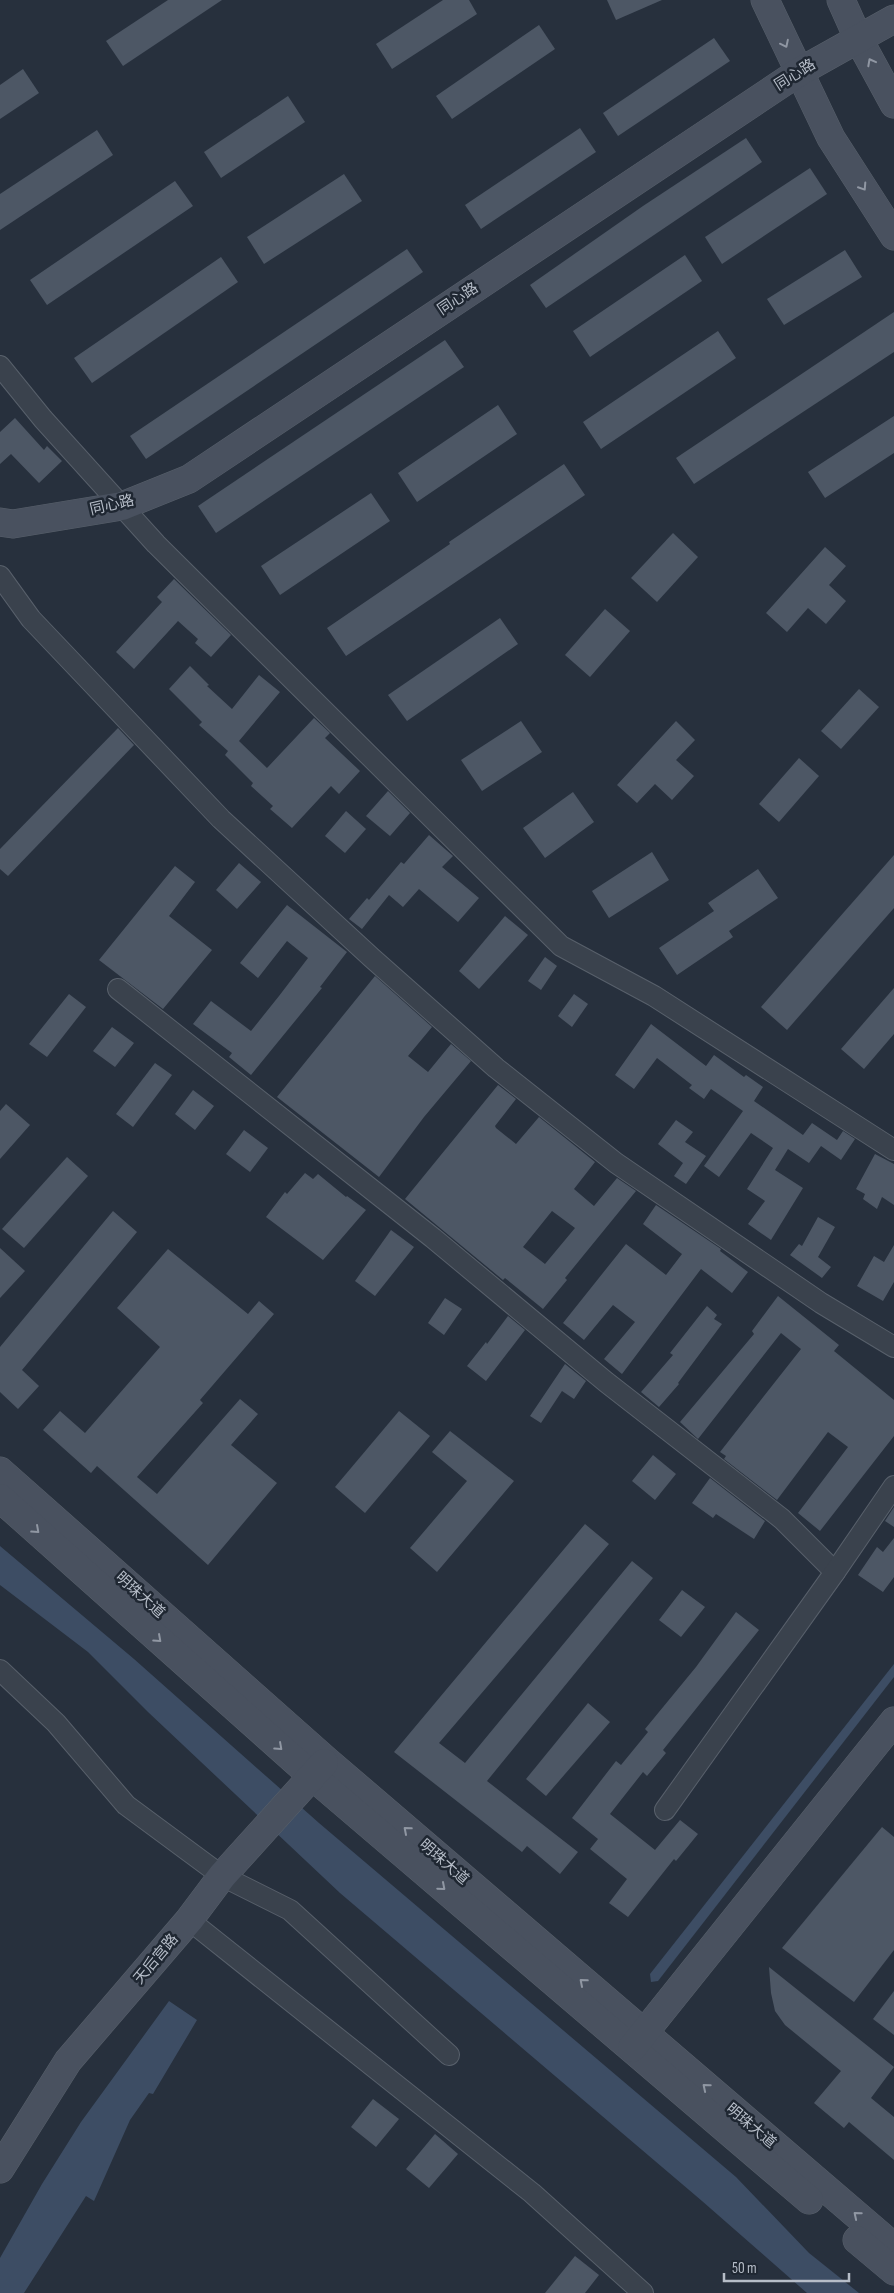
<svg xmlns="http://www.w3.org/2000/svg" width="894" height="2293" font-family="'Sofia Sans Condensed','Noto Sans SC',sans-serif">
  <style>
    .water { fill: #3d4d64 }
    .building { fill: #4d5765; fill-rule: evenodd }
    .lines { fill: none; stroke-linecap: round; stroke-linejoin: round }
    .street-casing { stroke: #58606b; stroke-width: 22 }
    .secondary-casing { stroke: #58606b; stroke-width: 29 }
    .street { stroke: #3a424d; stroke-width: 20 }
    .secondary { stroke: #49515f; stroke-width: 28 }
    .oneway { stroke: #9097a3 }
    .labels { text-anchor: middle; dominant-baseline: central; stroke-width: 5; stroke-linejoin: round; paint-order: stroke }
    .street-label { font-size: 15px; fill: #b6bdc8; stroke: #1f2732 }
  </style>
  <rect width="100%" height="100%" fill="#27303d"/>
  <g class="water">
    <path d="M0,1546L134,1659L319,1823L736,2177L809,2253L859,2293H807L702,2201L340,1893L148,1712L88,1652L0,1585Z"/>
    <path d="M894,1664V1677L658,1981L651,1982L650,1974Z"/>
    <path d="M169,2001L197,2020L153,2094L149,2093L130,2120L94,2201L86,2196L24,2293H0V2258L42,2184L81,2122Z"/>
  </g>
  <g class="building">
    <path d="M168,0H222L123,66L106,41Z"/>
    <path d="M443,0H469L477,14L392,69L376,44Z"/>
    <path d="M607,0H662L616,20Z"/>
    <path d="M539,25L555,49L452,119L436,96Z"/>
    <path d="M714,38L730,61L618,136L603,113Z"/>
    <path d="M23,69L39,93L0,119V85Z"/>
    <path d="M288,96L305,122L221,178L204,152Z"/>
    <path d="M580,128L596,152L481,229L465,205Z"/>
    <path d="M97,130L113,155L0,230V194Z"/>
    <path d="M746,138L762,162L546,308L530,285L643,206Z"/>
    <path d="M810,168L827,194L722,264L705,237Z"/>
    <path d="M344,174L362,201L264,264L247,237Z"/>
    <path d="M175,181L193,206L47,305L30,280Z"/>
    <path d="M407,249L423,272L146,459L130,436Z"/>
    <path d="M845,250L862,277L784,325L767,299Z"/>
    <path d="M685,255L702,281L590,357L573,331Z"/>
    <path d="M221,257L238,282L92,383L74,358Z"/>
    <path d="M894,312V352L694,484L676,458Z"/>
    <path d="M718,331L736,358L601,449L583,422Z"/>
    <path d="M445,340L464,367L216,533L198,506Z"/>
    <path d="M498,405L517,434L417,502L398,473Z"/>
    <path d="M894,416V453L825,498L808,472Z"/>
    <path d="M15,418L44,450L47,446L62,461L39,483L11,454L0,464V432Z"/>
    <path d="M564,464L585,495L346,656L327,628L450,544L449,542Z"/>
    <path d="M371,493L390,521L280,595L261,566Z"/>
    <path d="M673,533L698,557L657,602L631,578Z"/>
    <path d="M825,547L846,566L829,585L846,601L826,624L808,608L787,632L766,613Z"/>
    <path d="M174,579L231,635L211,657L195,643L198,639L178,621L134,669L116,652L162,602L157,597Z"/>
    <path d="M605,609L630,631L590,677L565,655Z"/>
    <path d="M500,618L518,644L407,721L388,695Z"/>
    <path d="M190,666L209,685L207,686L232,709L259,675L280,692L239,741L267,768L314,718L330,733L325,738L360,771L339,794L331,786L292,828L270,809L273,806L251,786L253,783L225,755L228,751L199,725L202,722L169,689Z"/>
    <path d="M859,689L879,707L841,749L821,731Z"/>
    <path d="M521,721L542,752L482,791L461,760Z"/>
    <path d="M676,721L695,740L676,760L694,776L672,800L655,784L637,803L617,785Z"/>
    <path d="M118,728L134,745L8,876L0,869V849Z"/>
    <path d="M799,758L819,776L779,822L759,804Z"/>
    <path d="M388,791L410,813L390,836L366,816Z"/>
    <path d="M573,792L594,822L545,858L523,828Z"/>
    <path d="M346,811L366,829L345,853L325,836Z"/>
    <path d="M429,835L453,856L442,867L479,898L458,922L419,889L403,907L389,895L362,929L349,919L367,898L369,900L401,862L404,864Z"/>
    <path d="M652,852L669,880L609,918L592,891Z"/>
    <path d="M894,855V908L787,1030L761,1007Z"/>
    <path d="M239,863L261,882L237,909L216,890Z"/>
    <path d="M175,866L195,882L169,916L212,950L163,1009L99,960Z"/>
    <path d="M758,869L778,898L729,931L733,937L677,975L659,948L714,911L708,903Z"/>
    <path d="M287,905L347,952L320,987L322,988L251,1075L229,1057L232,1053L193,1024L211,1001L251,1031L279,996L308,958L287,941L258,978L240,963Z"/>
    <path d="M505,916L528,935L479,989L459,971Z"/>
    <path d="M545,957L557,966L541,990L528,981Z"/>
    <path d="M375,976L432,1027L408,1056L428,1072L451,1044L471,1061L424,1117L379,1177L277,1097Z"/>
    <path d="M894,988V1034L864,1069L841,1049Z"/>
    <path d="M69,994L86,1007L47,1057L29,1044Z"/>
    <path d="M574,994L588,1004L572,1027L558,1016Z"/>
    <path d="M651,1024L706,1066L714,1055L744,1077L746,1075L763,1087L754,1101L803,1135L812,1123L837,1140L843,1131L855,1139L841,1160L821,1146L809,1163L788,1149L775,1170L803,1188L771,1240L748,1224L765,1201L747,1189L773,1148L751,1133L719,1177L704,1166L743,1111L711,1089L704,1099L689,1088L692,1085L657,1058L634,1089L615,1075Z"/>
    <path d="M112,1027L134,1043L115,1067L93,1051Z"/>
    <path d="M155,1063L172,1075L133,1127L116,1114Z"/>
    <path d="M498,1085L516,1099L495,1126L496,1128L516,1144L539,1117L595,1162L574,1189L594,1206L617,1178L636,1191L565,1278L567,1280L543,1309L505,1278L503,1280L405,1199ZM552,1211L575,1228L545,1264L523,1247Z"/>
    <path d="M193,1090L214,1106L195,1130L175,1114Z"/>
    <path d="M6,1104L30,1125L0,1159V1111Z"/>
    <path d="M676,1120L693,1132L685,1142L706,1156L686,1184L674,1176L683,1163L658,1144Z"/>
    <path d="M244,1130L268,1148L250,1172L226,1154Z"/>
    <path d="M875,1154L894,1164V1205L882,1197L877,1209L863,1199L865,1194L856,1189Z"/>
    <path d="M67,1157L88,1176L24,1248L2,1229Z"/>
    <path d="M305,1173L313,1179L318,1174L346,1197L347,1196L366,1210L323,1260L266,1217L285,1192L287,1194Z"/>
    <path d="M656,1205L721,1249L720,1251L748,1272L732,1293L701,1269L622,1374L604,1359L635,1322L613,1305L584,1340L563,1323L626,1244L666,1275L682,1254L643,1224Z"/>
    <path d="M113,1211L137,1232L22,1370L39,1386L18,1409L0,1392V1347Z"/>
    <path d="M818,1217L835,1227L818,1257L831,1267L822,1278L790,1255L799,1244L802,1246Z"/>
    <path d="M391,1230L414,1247L375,1296L355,1281Z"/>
    <path d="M894,1245V1282L883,1301L857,1286L874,1256L884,1262Z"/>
    <path d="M0,1248L25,1271L0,1298Z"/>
    <path d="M168,1249L248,1314L259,1301L274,1314L200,1400L203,1403L137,1477L157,1494L240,1399L258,1414L231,1445L277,1483L208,1565L97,1466L91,1473L43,1430L60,1411L85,1433L160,1347L117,1308Z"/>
    <path d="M778,1296L839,1345L834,1351L894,1400V1436L820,1531L798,1513L848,1447L828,1432L777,1500L724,1459L726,1456L720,1452L801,1349L781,1333L698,1439L680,1422L754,1334L752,1331Z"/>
    <path d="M445,1298L462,1309L444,1335L428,1323Z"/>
    <path d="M707,1306L717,1315L714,1319L722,1324L678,1383L679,1384L659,1407L641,1392L673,1355L670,1353Z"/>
    <path d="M508,1316L525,1330L486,1381L467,1366L486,1342L487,1344Z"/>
    <path d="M565,1364L586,1381L574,1399L562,1391L541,1423L530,1416Z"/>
    <path d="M399,1411L430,1436L365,1513L335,1487Z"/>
    <path d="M450,1431L514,1481L437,1572L410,1548L467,1481L432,1452Z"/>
    <path d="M653,1455L676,1474L655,1500L632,1481Z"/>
    <path d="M710,1478L765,1521L754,1539L716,1514L713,1518L692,1503Z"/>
    <path d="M894,1507V1527L885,1521Z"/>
    <path d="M585,1524L609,1544L439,1743L465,1763L632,1561L653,1578L487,1781L578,1852L560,1874L527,1846L522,1852L394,1752Z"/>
    <path d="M894,1538V1577L883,1592L858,1575L877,1547L883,1552Z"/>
    <path d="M682,1590L705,1607L681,1637L659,1620Z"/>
    <path d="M736,1612L759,1630L663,1750L666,1753L647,1776L643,1772L610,1814L655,1850L680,1820L698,1834L676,1861L674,1859L628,1917L609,1903L627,1879L590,1849L598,1839L572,1818L616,1761L621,1765L648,1732L645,1729L696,1667Z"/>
    <path d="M588,1703L610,1722L546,1796L526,1779Z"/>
    <path d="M882,1827L894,1837V1950L854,2002L782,1948Z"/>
    <path d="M769,1967L894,2067L871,2098L894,2117V2160L849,2122L844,2128L814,2103L841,2071L785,2025L775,2011L771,1993Z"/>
    <path d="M894,1991V2035L873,2019Z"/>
    <path d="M373,2099L399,2119L376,2147L351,2127Z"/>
    <path d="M435,2134L458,2154L429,2188L406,2169Z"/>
    <path d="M575,2256L599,2275L585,2293H545Z"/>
  </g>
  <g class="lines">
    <g class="street-casing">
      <g id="street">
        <path d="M0,366L43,419L156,544L561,946L654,996L894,1150"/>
        <path d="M0,576L31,619L221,819L372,958L496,1068L616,1163L821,1303L894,1347"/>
        <path d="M118,989L433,1238L606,1382L782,1519L835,1572"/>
        <path d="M0,1670L56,1723L126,1805L222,1876L290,1910L449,2055"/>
        <path d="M665,1810L835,1572L894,1486"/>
        <path d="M189,1920L532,2193L643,2293"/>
      </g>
    </g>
    <g class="secondary-casing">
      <g id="secondary">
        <path d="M765,0L831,138L894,236"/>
        <path d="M841,0L858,38L894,104"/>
        <path d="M0,522L13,524L122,506L189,479L799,72L894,19"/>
        <path d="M0,1471L327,1761L894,2247"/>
        <path d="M0,1498L312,1776L809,2200"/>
        <path d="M632,2048L894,1721"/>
        <path d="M0,2169L68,2061L189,1920L222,1876L324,1763"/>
        <path d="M857,2240L894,2271"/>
      </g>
    </g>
    <use href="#street" class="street"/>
    <use href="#secondary" class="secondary"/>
  </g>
  <defs><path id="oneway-chevron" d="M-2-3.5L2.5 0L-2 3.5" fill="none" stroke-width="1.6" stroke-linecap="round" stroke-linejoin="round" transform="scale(1.25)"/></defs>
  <g class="oneway">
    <use href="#oneway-chevron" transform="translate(785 44) rotate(64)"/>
    <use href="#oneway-chevron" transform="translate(871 62) rotate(-118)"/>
    <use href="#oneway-chevron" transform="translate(863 187) rotate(57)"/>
    <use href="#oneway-chevron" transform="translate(36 1530) rotate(42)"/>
    <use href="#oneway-chevron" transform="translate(158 1639) rotate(42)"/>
    <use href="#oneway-chevron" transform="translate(279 1747) rotate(42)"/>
    <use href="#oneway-chevron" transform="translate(407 1830) rotate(-139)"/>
    <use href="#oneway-chevron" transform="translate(442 1887) rotate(41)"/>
    <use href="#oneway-chevron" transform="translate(583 1982) rotate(-139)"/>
    <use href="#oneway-chevron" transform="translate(706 2087) rotate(-140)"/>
    <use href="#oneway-chevron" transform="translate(857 2215) rotate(-140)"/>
  </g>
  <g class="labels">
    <g class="street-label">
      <text transform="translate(795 75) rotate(-32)">同心路</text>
      <text transform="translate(458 299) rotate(-34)">同心路</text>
      <text transform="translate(112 505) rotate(-13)">同心路</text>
      <text transform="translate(140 1595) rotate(42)">明珠大道</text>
      <text transform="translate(444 1862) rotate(41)">明珠大道</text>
      <text transform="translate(156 1959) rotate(-50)">天后宫路</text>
      <text transform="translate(751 2126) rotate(40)">明珠大道</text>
    </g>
  </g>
  <path d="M724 2273v8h125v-8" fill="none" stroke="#b6bdc8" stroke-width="2.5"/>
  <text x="732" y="2273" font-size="15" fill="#b6bdc8" stroke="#1f2732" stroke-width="4" paint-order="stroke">50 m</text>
</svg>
